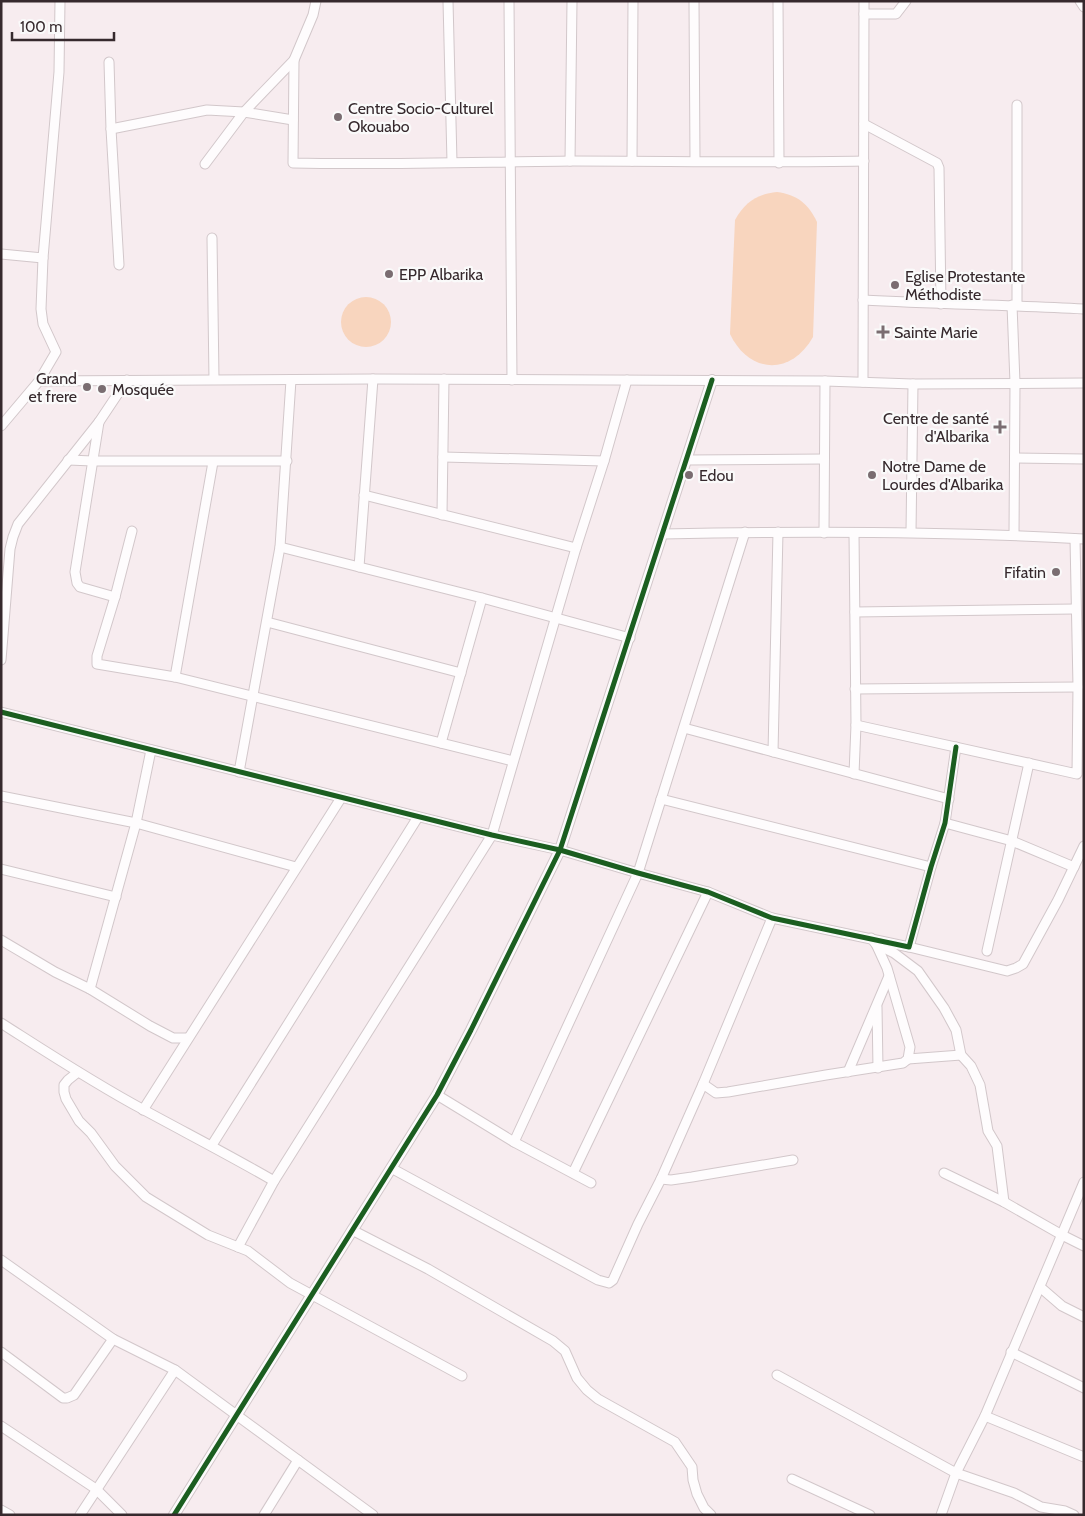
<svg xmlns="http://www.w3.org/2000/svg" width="1085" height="1516" font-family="Cabin,sans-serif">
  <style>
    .green { fill: #f8d5be }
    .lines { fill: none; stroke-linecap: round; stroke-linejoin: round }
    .minor-casing { stroke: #d2c7ca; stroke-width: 11 }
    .tertiary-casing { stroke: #d2c7ca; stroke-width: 12 }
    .minor { stroke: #fefcfd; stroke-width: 9 }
    .tertiary { stroke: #fefcfd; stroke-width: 10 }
    .cycleway-casing { stroke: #fafafa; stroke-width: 8 }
    .cycleway { stroke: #1b5e20; stroke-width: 5 }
    .poi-dot { fill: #7a6d71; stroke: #fafafa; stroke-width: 2 }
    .labels { text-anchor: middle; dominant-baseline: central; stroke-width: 4.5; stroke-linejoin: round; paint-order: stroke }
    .poi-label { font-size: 16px; fill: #36292d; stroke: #fafafa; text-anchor: start }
  </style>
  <rect width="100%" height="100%" fill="#f7ecef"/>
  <g class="green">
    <path d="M777,192C797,195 808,203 817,222L813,337C791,376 749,374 730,334L735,220C745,202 757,194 777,192Z"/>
    <circle cx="366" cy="322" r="25"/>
  </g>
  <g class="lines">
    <g class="minor-casing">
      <g id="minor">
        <path d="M448,1L452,162"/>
        <path d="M509,1L512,380"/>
        <path d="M694,1L695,161"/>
        <path d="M778,1L779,163"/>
        <path d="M1080,1L1084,7"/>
        <path d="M864,14H896L906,1"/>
        <path d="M294,60L293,163C386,165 479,162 572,161C669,161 767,163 864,161"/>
        <path d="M109,62L111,129L119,265"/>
        <path d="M1017,105V305"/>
        <path d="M864,124L937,163L939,168L941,304"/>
        <path d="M111,129L207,110L244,112L293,120"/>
        <path d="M570,161L572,1"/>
        <path d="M632,161L633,1"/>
        <path d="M205,164L244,112L294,60L313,15L316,1"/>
        <path d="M212,238L214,379"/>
        <path d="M1,254L43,258"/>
        <path d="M863,300C937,304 1010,305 1084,309"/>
        <path d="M1012,305L1015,383L1014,535"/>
        <path d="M39,381L373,379L825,381L913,384L1084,383"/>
        <path d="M863,382L864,1"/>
        <path d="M99,422L75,572L77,583L80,587L115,597"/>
        <path d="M1,426L39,381L56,352L43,324L41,309L43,258L59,72L60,1"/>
        <path d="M443,457L604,461"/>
        <path d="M1015,458L1084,459"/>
        <path d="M68,460L93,461H287"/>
        <path d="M687,460L824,459"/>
        <path d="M364,495L576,548"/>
        <path d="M442,515L444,379"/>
        <path d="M132,531L115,597L97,656V664L175,677L513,761"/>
        <path d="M911,532L913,384"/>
        <path d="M824,533L825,381"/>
        <path d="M663,534C804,531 944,531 1084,539"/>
        <path d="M280,547L482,598L441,743"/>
        <path d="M359,567L373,379"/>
        <path d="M482,598L630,638"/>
        <path d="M855,612L1075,609"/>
        <path d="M267,622L461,673"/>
        <path d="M1,660L10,549L13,537L18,524L99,422L127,380"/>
        <path d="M175,677L213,462"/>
        <path d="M855,689L1078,687"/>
        <path d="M1,712L492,835L560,850L638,873L708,892L772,918L909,947L931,867L945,823L956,747"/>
        <path d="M856,725L1077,774L1078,687L1075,539"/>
        <path d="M684,728L949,799"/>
        <path d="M773,752L778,532"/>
        <path d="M239,772L280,547L291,380"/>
        <path d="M854,774L856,725L854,533"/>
        <path d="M1,796L136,823L296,867"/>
        <path d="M661,799L931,867"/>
        <path d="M945,823L1012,841L1074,867"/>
        <path d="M1,869L116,897"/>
        <path d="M1,940L55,972L90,989L150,1026L173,1038H188"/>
        <path d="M876,944L894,953L918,971L944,1008L956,1030L961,1055L971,1066L980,1085L988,1131L997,1146L1004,1202"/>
        <path d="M909,947L1007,971L1016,968L1023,964L1058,900L1084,846"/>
        <path d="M987,951L1029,763"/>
        <path d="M90,989L136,823L151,750"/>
        <path d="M877,1007L878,1068"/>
        <path d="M1,1023C48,1053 95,1084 144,1110C188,1134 231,1156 274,1181"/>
        <path d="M908,1059L961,1055"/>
        <path d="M78,1072L68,1080L64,1085V1092L66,1099L79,1121L91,1133L115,1166L146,1197L208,1235L248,1251L290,1283L462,1376"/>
        <path d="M848,1072L889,976"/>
        <path d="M703,1084L716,1093L728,1092L826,1075L903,1063L908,1059L910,1047L887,968L876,944L871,938"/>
        <path d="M437,1095L514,1142L591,1183"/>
        <path d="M143,1110L341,798"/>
        <path d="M514,1142L638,873L745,532"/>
        <path d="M212,1145L418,817"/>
        <path d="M391,1168L598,1280L609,1283L613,1280L638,1224L661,1179L703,1084L772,918"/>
        <path d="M573,1173L708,892"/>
        <path d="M944,1173L1004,1202L1062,1235L1084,1246"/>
        <path d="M661,1179L671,1180L692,1177L793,1160"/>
        <path d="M352,1230L428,1269L553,1341L565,1351L577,1378L587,1390L598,1399L675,1442L692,1467L693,1480L697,1494L704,1508L711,1515"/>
        <path d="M238,1247L274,1181L492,835L576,548L604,461L627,380"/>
        <path d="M1,1260L113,1339L175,1370L373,1515"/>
        <path d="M1040,1287L1062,1306L1084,1317"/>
        <path d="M1,1352L63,1398H67L74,1395L113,1339"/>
        <path d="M1011,1352L1084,1388"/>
        <path d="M777,1375L956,1473L1014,1493L1041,1507L1065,1511L1074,1515"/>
        <path d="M985,1416L1084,1457"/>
        <path d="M1,1426L96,1489L122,1515"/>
        <path d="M792,1479L870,1515"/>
        <path d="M1,1510L10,1515"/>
        <path d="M80,1515L175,1370"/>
        <path d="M264,1515L298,1460"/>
        <path d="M941,1515L956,1473L985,1416L1084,1182"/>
      </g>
    </g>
    <g class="tertiary-casing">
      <path id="tertiary" d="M174,1515L437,1095L471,1030L560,850L712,380"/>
    </g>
    <use href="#minor" class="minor"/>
    <use href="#tertiary" class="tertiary"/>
    <g class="cycleway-casing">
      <g id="cycleway">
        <path d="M1,712L492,835L560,850L638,873L708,892L772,918L909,947L931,867L945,823L956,747"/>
        <path d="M174,1515L437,1095L471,1030L560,850L712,380"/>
      </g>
    </g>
    <use href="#cycleway" class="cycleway"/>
  </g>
  <g class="poi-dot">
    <circle cx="338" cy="117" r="5"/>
    <circle cx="389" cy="274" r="5"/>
    <circle cx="895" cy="285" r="5"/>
    <path d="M880.5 324.5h5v5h5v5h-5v5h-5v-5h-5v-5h5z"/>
    <circle cx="87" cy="387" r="5"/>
    <circle cx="102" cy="389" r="5"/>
    <path d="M997.5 419.5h5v5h5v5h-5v5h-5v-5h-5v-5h5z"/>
    <circle cx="689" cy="475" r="5"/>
    <circle cx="872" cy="475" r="5"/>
    <circle cx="1056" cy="572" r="5"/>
  </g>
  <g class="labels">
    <g class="poi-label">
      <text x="348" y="108">Centre Socio-Culturel<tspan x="348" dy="18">Okouabo</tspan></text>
      <text x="399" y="274">EPP Albarika</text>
      <text x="905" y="276">Eglise Protestante<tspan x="905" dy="18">Méthodiste</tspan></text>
      <text x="894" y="332">Sainte Marie</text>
      <text x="77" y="378" text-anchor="end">Grand<tspan x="77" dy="18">et frere</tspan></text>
      <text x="112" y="389">Mosquée</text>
      <text x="989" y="418" text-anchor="end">Centre de santé<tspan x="989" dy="18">d'Albarika</tspan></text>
      <text x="882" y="466">Notre Dame de<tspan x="882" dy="18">Lourdes d'Albarika</tspan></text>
      <text x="699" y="475">Edou</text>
      <text x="1046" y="572" text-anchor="end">Fifatin</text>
    </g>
  </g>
  <rect width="1085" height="1516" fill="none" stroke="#36292d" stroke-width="5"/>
  <path d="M12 32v8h102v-8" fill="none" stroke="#36292d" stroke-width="2.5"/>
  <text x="20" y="32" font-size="15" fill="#36292d" stroke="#fafafa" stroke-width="4" paint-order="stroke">100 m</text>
</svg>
